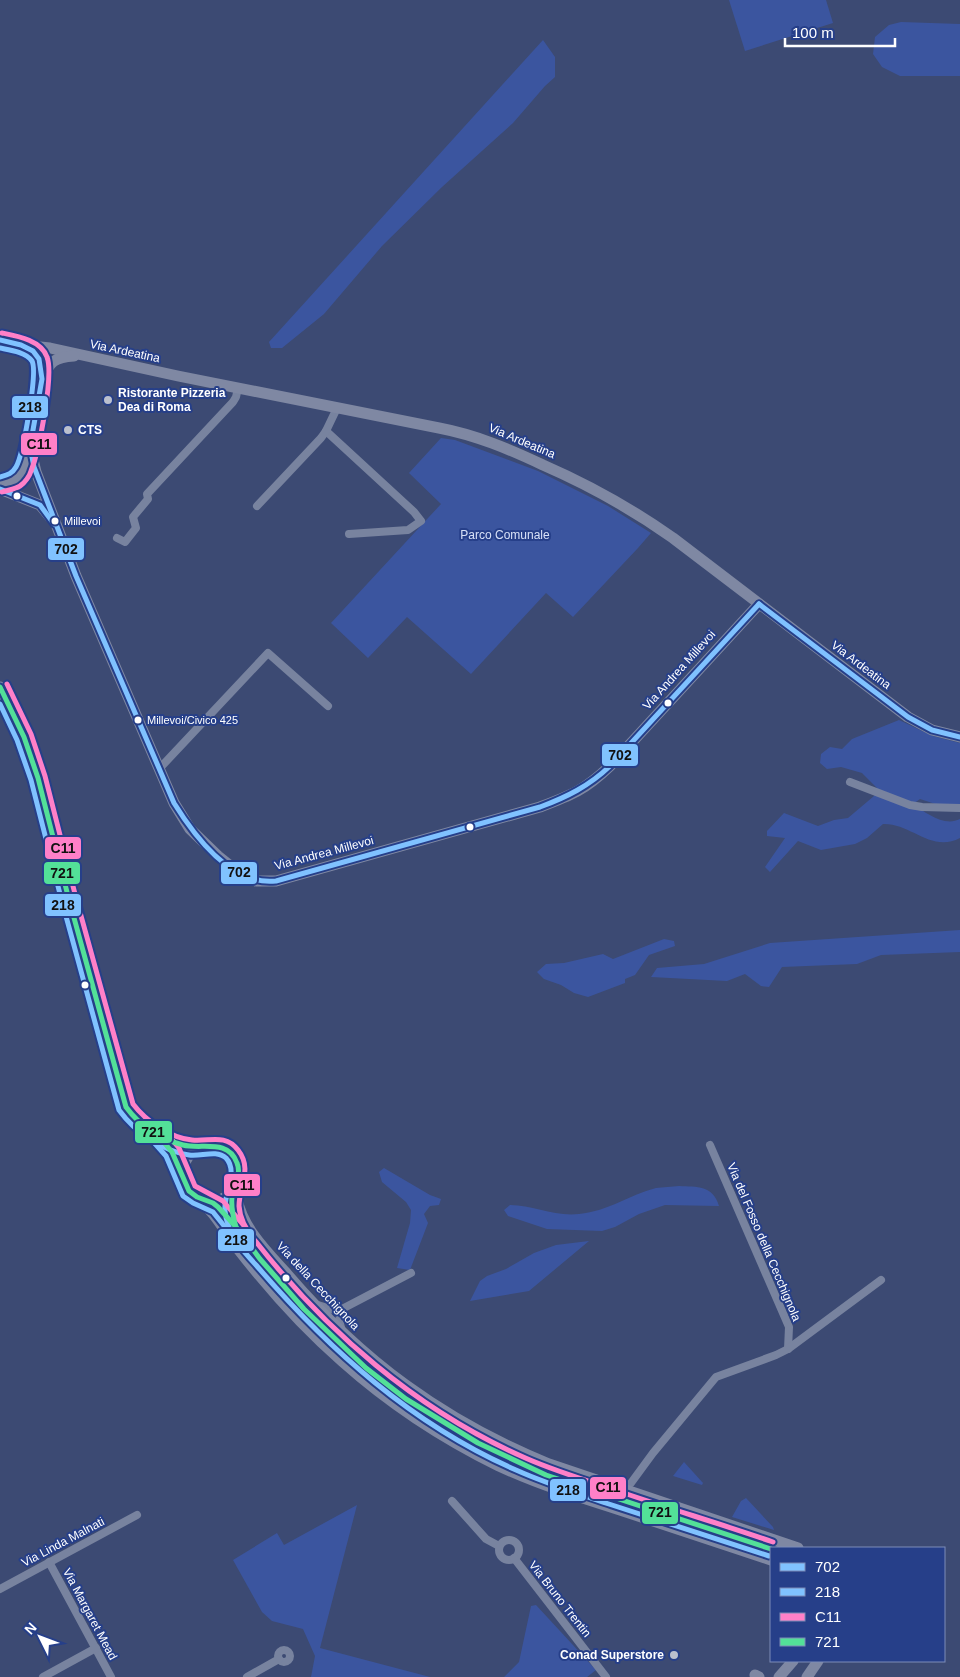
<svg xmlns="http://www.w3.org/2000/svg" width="960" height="1677" font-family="Arial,sans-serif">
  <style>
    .green { fill: #3b559f }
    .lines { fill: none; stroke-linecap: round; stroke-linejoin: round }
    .street { stroke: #78839f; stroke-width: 8 }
    .secondary { stroke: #7f88a3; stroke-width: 11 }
    .bus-1-casing { stroke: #263f89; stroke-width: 9 }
    .bus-2-casing { stroke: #263f89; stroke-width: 9 }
    .bus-3-casing { stroke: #263f89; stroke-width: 9 }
    .bus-4-casing { stroke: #263f89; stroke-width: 9 }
    .bus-1 { stroke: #80c2ff; stroke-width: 5 }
    .bus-2 { stroke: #80c2ff; stroke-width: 5 }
    .bus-3 { stroke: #ff80c8; stroke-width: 5 }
    .bus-4 { stroke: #53e098; stroke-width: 5 }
    .poi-dot { fill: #bbc0ce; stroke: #263f89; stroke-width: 2 }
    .bus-dot { fill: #fff; stroke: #263f89; stroke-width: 2 }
    .labels { text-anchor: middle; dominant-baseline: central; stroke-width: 4; stroke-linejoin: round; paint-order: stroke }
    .bus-label { font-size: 11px; fill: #fff; stroke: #263f89; text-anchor: start }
    .street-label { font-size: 12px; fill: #fff; stroke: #263f89 }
    .poi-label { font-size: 12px; font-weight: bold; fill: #fff; stroke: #263f89; text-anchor: start }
    .park-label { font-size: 12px; fill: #d7e0f7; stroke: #263f89 }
    .line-badge { stroke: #263f89; stroke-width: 2 }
    .pale-badge-label { font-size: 14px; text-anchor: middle; font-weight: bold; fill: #111 }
  </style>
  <rect width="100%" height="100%" fill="#3c4a73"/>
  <g class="green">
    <path d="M729,0H826L833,23L745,51Z"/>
    <path d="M901,22L960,24V76H900L882,67L873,54L875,37L889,25Z"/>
    <path d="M543,40L555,57V77L545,86L513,123L442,187L382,246L324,314L282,348H271L269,342Z"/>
    <path d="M441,438L455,440L538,471L608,506L651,533L638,548L573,617L546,593L471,674L407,617L368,658L331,623L441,504L409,473Z"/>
    <path d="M899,720L933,736L960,743V806L951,809L920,799L913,804C926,813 944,827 960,819V838C931,853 911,823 883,824L867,838L855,844L821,850L798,841L770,872L765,867L785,838L767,836V831L784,813L818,826L834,820L848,818L874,796L877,788L862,773L841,767L827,769L820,763L821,754L830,747L842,749L852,739Z"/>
    <path d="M960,930V952L881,955L857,964L782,967L769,987L761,986L745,974L727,981L651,977L657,968L704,964L770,943Z"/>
    <path d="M664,939L674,941L675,946L649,955L635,975L625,979V983L588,997L574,993L561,985L544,979L537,972L546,964L564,963L603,954L613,959Z"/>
    <path d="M384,1168L430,1195L441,1199L439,1205L430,1206L424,1214L428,1223L410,1270L397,1268L410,1223L411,1210L406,1202L382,1182L379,1172Z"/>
    <path d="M679,1186C697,1187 713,1185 719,1206L665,1205L639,1214L615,1227L602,1231L547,1229L508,1216L504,1210L510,1205C533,1205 555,1217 579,1214C609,1211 629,1195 656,1188C663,1187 672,1187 679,1186Z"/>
    <path d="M589,1241L529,1291L470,1301L480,1281L487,1276L506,1269L534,1253L556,1245Z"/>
    <path d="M684,1462L703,1483L702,1485L673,1476Z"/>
    <path d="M746,1498L773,1527L774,1530L732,1517L741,1501Z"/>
    <path d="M357,1505L320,1648L430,1677H311L315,1656L303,1629L272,1621L262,1612L233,1560L277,1533L284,1545Z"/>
    <path d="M536,1605L596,1670L587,1677H504L519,1662L531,1606Z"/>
  </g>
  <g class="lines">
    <g class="street">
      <path d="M326,431L414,512L421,521L408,530L349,534"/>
      <path d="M257,506L321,438L326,431L337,408"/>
      <path d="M117,538L125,542L136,528L133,517L148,499L147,494L233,402L236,397L238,388"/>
      <path d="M159,769L268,653L328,706"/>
      <path d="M850,782L910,805L922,807L960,808"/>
      <path d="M710,1145L789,1327L788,1349"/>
      <path d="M318,1305L337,1311L342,1309L411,1273"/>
      <path d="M342,1331L339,1320L342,1309"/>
      <path d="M621,1488L626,1487L631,1483L653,1453L716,1377L776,1355L788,1349L881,1280"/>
      <path d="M452,1501L486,1539L499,1546"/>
      <circle cx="509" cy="1550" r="10"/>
      <path d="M514,1558L606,1677"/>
      <path d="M49,1562L111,1677"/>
      <path d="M0,1589L137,1515"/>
      <circle cx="284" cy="1656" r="6"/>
      <path d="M43,1677L96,1648"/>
      <path d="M247,1677L279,1659"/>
    </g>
    <g class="secondary">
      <path d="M0,340L21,345L50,348L178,376L439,428C476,435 509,449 543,465C589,485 632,509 673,538L908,717L932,730L960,737"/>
      <path d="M21,345L35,353L39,359L41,366L42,379L30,447L36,472L76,576L174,803L190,829L218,856L238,872L256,881H276L540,807C572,795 585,790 610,766L759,604"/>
      <path d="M42,379C50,362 54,357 74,356"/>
      <path d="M0,485C23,482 25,469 29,449"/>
      <path d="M0,489L40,505L50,517"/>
      <path d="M0,687L24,737L38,778L68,896L126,1107C139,1127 175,1149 200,1147"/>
      <path d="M160,1137L172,1152L183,1173"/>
      <circle cx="211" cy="1173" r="28"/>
      <path d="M238,1180C238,1186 236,1193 237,1199C243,1229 268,1253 287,1274C362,1361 443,1421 549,1464L798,1548"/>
      <path d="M197,1197C215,1212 225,1232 239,1250C270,1290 304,1328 342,1361C389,1403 442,1438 499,1466C538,1484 579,1497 620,1510C671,1527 721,1543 771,1560"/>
      <path d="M755,1675L759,1677"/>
      <path d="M779,1677L793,1661"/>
      <path d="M807,1677L818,1661"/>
    </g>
    <g class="bus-1-casing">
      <g id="bus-1">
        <path d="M0,340L21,345L33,351L39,359L42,379L30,447L34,467L76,576L174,803C195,837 231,886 276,881L540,807C567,797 589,786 610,766L759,604"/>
        <path d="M0,489L40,505L54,524"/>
        <path d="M759,604L908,717L932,730L960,737"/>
      </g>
    </g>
    <g class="bus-2-casing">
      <g id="bus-2">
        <path d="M0,348C10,350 26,352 32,361C38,372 23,455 16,467C12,474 7,475 0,477"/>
        <path d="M0,704L17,740L31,780L61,898L119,1110C135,1132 162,1151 189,1155C201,1157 216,1149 226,1158C239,1172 223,1195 225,1211C227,1233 242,1250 256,1265C329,1350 413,1425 516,1470C547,1484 580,1494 612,1505C664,1522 716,1539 769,1556"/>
        <path d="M150,1138L166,1156L183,1196L193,1203L213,1212L233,1237"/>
      </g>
    </g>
    <g class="bus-3-casing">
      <g id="bus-3">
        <path d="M2,333C17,336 41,340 47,357C54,375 39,451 31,471C30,475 25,483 20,486C16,489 8,490 2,492"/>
        <path d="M7,684L31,734L45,776L75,894L133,1104C146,1121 170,1138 192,1140C209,1142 225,1133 238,1150C253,1169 239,1186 239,1206C240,1220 248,1233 257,1243C327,1332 416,1409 521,1456C551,1470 583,1479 615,1490C667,1508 721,1524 773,1542"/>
        <path d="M162,1128L179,1148L195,1186L223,1201L245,1227"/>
      </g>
    </g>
    <g class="bus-4-casing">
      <g id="bus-4">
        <path d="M0,687L24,737L38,778L68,896L126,1107C140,1126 160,1139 183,1145C201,1150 228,1138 237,1163C242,1175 233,1185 232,1197C231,1207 233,1217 236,1227"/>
        <path d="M157,1134L172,1152L189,1191L197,1197L213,1203L218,1207L236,1227L260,1259L304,1309L366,1368L406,1399L478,1443L546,1475L771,1549"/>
      </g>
    </g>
    <use href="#bus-1" class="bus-1"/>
    <use href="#bus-2" class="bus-2"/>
    <use href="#bus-3" class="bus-3"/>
    <use href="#bus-4" class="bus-4"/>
  </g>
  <g class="poi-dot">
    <circle cx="108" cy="400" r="5"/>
    <circle cx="68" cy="430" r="5"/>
    <circle cx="674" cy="1655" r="5"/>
  </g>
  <g class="bus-dot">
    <circle cx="17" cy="496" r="4.5"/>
    <circle cx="55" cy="521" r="4.5"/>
    <circle cx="668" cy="703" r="4.5"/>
    <circle cx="138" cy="720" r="4.5"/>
    <circle cx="470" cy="827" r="4.5"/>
    <circle cx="85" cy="985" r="4.5"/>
    <circle cx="286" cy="1278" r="4.5"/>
  </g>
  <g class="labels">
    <g class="bus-label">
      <text x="64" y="521">Millevoi</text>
      <text x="147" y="720">Millevoi/Civico 425</text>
    </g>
    <g class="street-label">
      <text transform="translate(125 351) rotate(12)">Via Ardeatina</text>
      <text transform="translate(522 441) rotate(23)">Via Ardeatina</text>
      <text transform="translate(861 665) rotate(37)">Via Ardeatina</text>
      <text transform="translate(679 670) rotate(-48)">Via Andrea Millevoi</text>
      <text transform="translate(324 853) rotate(-15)">Via Andrea Millevoi</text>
      <text transform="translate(764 1242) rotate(67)">Via del Fosso della Cecchignola</text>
      <text transform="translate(318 1286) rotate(47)">Via della Cecchignola</text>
      <text transform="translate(63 1542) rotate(-28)">Via Linda Malnati</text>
      <text transform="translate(560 1599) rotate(52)">Via Bruno Trentin</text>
      <text transform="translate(90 1614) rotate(62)">Via Margaret Mead</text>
    </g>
    <g class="poi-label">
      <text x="118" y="393">Ristorante Pizzeria<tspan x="118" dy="14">Dea di Roma</tspan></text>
      <text x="78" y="430">CTS</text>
      <text x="664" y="1655" text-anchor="end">Conad Superstore</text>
    </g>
    <g class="park-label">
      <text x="505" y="535">Parco Comunale</text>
    </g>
  </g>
  <g class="line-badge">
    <rect x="11" y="395" width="38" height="24" rx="5" fill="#80c2ff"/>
    <rect x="20" y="432" width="38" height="24" rx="5" fill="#ff80c8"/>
    <rect x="47" y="537" width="38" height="24" rx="5" fill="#80c2ff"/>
    <rect x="601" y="743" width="38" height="24" rx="5" fill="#80c2ff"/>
    <rect x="44" y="836" width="38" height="24" rx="5" fill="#ff80c8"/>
    <rect x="220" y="861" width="38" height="24" rx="5" fill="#80c2ff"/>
    <rect x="43" y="861" width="38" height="24" rx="5" fill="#53e098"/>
    <rect x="44" y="893" width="38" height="24" rx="5" fill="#80c2ff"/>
    <rect x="134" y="1120" width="39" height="24" rx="5" fill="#53e098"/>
    <rect x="223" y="1173" width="38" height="24" rx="5" fill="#ff80c8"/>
    <rect x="217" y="1228" width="38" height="24" rx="5" fill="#80c2ff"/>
    <rect x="589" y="1476" width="38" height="24" rx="5" fill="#ff80c8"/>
    <rect x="549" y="1478" width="38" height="24" rx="5" fill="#80c2ff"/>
    <rect x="641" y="1501" width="38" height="24" rx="5" fill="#53e098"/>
  </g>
  <g class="pale-badge-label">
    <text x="30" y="412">218</text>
    <text x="39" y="449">C11</text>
    <text x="66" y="554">702</text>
    <text x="620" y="760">702</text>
    <text x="63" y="853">C11</text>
    <text x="239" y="877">702</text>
    <text x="62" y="878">721</text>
    <text x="63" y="910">218</text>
    <text x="153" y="1137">721</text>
    <text x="242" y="1190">C11</text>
    <text x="236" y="1245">218</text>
    <text x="608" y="1492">C11</text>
    <text x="568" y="1495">218</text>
    <text x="660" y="1517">721</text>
  </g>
  <rect x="770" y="1547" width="175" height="115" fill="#263f89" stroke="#7d8cb8"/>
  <rect x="780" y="1563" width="25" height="8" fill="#80c2ff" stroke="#7d8cb8"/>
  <text x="815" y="1572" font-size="15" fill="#ffffff">702</text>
  <rect x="780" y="1588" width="25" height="8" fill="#80c2ff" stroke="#7d8cb8"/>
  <text x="815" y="1597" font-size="15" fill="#ffffff">218</text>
  <rect x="780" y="1613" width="25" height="8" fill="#ff80c8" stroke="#7d8cb8"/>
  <text x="815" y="1622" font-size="15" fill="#ffffff">C11</text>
  <rect x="780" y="1638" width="25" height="8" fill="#53e098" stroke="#7d8cb8"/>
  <text x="815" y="1647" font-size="15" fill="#ffffff">721</text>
  <g transform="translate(40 1637) rotate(312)" stroke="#263f89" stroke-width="4" paint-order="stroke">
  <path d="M0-4L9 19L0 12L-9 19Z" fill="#ffffff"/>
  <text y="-8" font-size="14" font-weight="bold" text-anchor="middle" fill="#ffffff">N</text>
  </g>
  <path d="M785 38v8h110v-8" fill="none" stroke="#ffffff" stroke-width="2.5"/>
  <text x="792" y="38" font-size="15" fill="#ffffff" stroke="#263f89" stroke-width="4" paint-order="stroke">100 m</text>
</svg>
